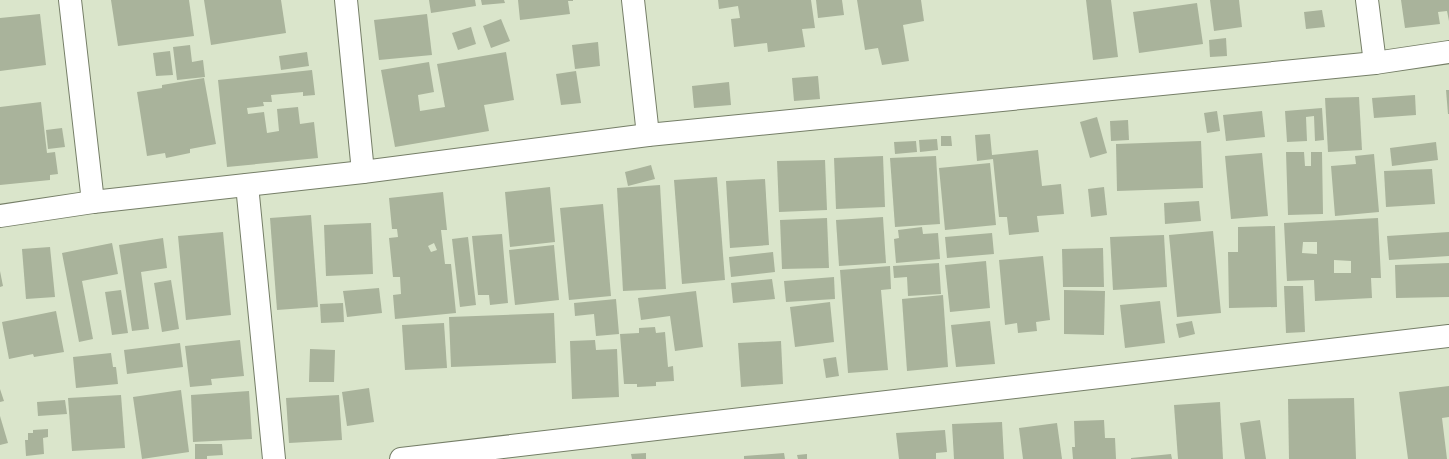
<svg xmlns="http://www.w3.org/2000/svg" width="1449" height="459" font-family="Inter,sans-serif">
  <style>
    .building { fill: #a9b39b; fill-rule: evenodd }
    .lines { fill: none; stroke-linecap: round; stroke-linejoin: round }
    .minor-casing { stroke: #757e67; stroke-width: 24 }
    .minor { stroke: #fff; stroke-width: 22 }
  </style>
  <rect width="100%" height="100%" fill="#dae5cb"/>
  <g class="building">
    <path d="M111,0H189L194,36L118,46Z"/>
    <path d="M204,0H281L286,33L211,45Z"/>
    <path d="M429,0H475L476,6L431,13Z"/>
    <path d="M481,0H504L505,3L482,5Z"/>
    <path d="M518,0H573V1H568L570,14L520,20Z"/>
    <path d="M718,0H811L815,28L802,29L805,47L768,52L767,43L734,47L731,19L740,18L738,6L719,9Z"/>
    <path d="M816,0H842L844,15L818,18Z"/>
    <path d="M857,0H921L924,21L903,25L909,61L882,65L878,48L865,50Z"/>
    <path d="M1086,0H1111L1118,57L1093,60Z"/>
    <path d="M1210,0H1239L1242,27L1214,31Z"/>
    <path d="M1401,0H1449V21L1447,11L1438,12L1440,24L1405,28Z"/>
    <path d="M1197,3L1203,44L1139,53L1133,12Z"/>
    <path d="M1322,10L1325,27L1306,29L1304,12Z"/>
    <path d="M40,14L46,65L0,71V18Z"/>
    <path d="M427,14L432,55L379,60L374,20Z"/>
    <path d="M501,19L510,41L491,48L483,26Z"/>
    <path d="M471,27L476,44L458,50L452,33Z"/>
    <path d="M1226,38L1227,56L1210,57L1209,40Z"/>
    <path d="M598,42L600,66L575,69L572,45Z"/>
    <path d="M190,45L192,62L203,60L205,77L177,80L173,47Z"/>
    <path d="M170,51L173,75L156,76L153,53Z"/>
    <path d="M307,52L309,66L281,70L279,56Z"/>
    <path d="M506,52L514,100L484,105L489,131L395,147L381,70L429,62L434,92L418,95L420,111L445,107L437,64Z"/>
    <path d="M312,70L315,95L303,96V92L271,95L272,102H263L264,106L247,108L248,114L264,112L267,133L279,131L277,109L298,107L300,124L314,122L318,158L227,167L218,80Z"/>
    <path d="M576,71L581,103L561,105L556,74Z"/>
    <path d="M818,76L820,99L794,101L792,78Z"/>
    <path d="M204,78L216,144L190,149V153L166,158L165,153L147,156L137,92L162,88V85Z"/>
    <path d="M729,82L731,105L694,108L692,86Z"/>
    <path d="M1446,90H1449V114H1448Z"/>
    <path d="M1415,95L1416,115L1374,118L1372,98Z"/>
    <path d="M1359,97L1362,150L1328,152L1325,98Z"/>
    <path d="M41,102L47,153L55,152L58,174L50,175V180L0,185V107Z"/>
    <path d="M1322,108L1324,140L1315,141L1314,116L1306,117L1307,141L1287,142L1285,111Z"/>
    <path d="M1217,111L1220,131L1207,133L1204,113Z"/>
    <path d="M1262,111L1265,137L1226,141L1223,115Z"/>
    <path d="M1097,117L1107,153L1090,158L1080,122Z"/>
    <path d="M1128,120L1129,140L1111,141L1110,121Z"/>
    <path d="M62,128L65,147L48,149L46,130Z"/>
    <path d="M990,134L992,155L1038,150L1042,186L1061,184L1064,214L1037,216L1039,232L1009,235L1007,217H999L993,159L977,161L975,135Z"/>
    <path d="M941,136H951L952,146H941Z"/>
    <path d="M937,139L938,150L920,152L919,140Z"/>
    <path d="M916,141L917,152L895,154L894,142Z"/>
    <path d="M1201,141L1203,188L1117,191L1116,144Z"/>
    <path d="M1436,142L1438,160L1392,166L1390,148Z"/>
    <path d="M1286,152H1304L1305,166H1311V152H1322L1323,214L1288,215Z"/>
    <path d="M1262,153L1268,216L1231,219L1225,156Z"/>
    <path d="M1374,154L1379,212L1335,216L1331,166L1356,164L1355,156Z"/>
    <path d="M883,156L885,207L836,209L834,158Z"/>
    <path d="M936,156L940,224L895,227L890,158Z"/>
    <path d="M825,160L827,210L779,212L777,161Z"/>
    <path d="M990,163L996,225L945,230L939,168Z"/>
    <path d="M651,165L655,179L628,186L625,172Z"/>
    <path d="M1432,169L1435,204L1386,207L1384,171Z"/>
    <path d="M717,177L725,280L682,284L674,180Z"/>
    <path d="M765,179L769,245L730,248L726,181Z"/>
    <path d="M660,185L666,289L623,291L617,188Z"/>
    <path d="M550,187L555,242L510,247L505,192Z"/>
    <path d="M1104,187L1107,215L1091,217L1088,189Z"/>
    <path d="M443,192L447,230H441L445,264H451L456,313L395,319L393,295L401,294L400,277H393L389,238L398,237L397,229H392L389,198ZM434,243L437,250L431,252L428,246Z"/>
    <path d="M1199,201L1201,221L1165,224L1164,203Z"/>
    <path d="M603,204L611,296L569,300L560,208Z"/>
    <path d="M311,215L318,307L277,310L270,218Z"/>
    <path d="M883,217L886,263L839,266L836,220Z"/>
    <path d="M827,218L829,268L782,269L780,220Z"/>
    <path d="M1378,218L1381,278H1371L1372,298L1315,301L1314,280L1287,281L1284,223ZM1303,242H1317V254L1302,253ZM1334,260L1351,261V273H1334Z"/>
    <path d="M371,223L373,274L326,276L324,225Z"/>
    <path d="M1275,226L1277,307L1229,308L1228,252H1238V227Z"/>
    <path d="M922,227L923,234L938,233L940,259L896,263L894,239L899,238L898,230Z"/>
    <path d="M1213,231L1221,313L1177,317L1169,235Z"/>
    <path d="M223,232L231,315L186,320L178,236Z"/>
    <path d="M1449,232V256L1389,260L1387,236Z"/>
    <path d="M992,233L994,254L947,258L945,237Z"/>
    <path d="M502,234L508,303L490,305L489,295H478L472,236Z"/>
    <path d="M1164,235L1167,287L1113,290L1110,237Z"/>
    <path d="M468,237L476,305L460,307L452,239Z"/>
    <path d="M163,238L167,268L141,272L149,329L132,331L119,245Z"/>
    <path d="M112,243L118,274L82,281L93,339L79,342L62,253Z"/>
    <path d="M554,245L559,300L515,305L509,250Z"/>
    <path d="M50,247L55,297L26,299L22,249Z"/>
    <path d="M1103,248L1104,287H1063L1062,249Z"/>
    <path d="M773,252L775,272L731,277L729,257Z"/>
    <path d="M1043,256L1050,320L1036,322L1037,331L1018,333L1017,323L1005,325L999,260Z"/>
    <path d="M986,261L990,308L950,312L945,265Z"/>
    <path d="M939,263L941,294L908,296L907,277L894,278L893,266Z"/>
    <path d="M1449,263V297L1396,298L1395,265Z"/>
    <path d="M890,266L891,289L881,290L888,370L848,373L840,270Z"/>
    <path d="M0,271L3,286L0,287Z"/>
    <path d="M834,277L835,299L786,302L784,281Z"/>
    <path d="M772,279L775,299L733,303L731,283Z"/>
    <path d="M171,280L179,329L162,332L154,283Z"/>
    <path d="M1284,286H1303L1305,332L1286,333Z"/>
    <path d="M379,288L382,313L347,317L343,291Z"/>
    <path d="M121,290L128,333L112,335L105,292Z"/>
    <path d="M1064,290L1105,291L1104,335L1064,334Z"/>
    <path d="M696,291L703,347L675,351L670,316L641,320L638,298Z"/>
    <path d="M943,295L948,367L907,371L902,299Z"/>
    <path d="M616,299L619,334L596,336L594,314L575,316L574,303Z"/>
    <path d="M1160,301L1165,343L1125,348L1120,305Z"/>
    <path d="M830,302L834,342L795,347L790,307Z"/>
    <path d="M343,303L344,322L321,323L320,304Z"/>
    <path d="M56,311L64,352L34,357L33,354L9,359L2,322Z"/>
    <path d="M554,313L556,363L451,367L449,317Z"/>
    <path d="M990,321L995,364L956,367L951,325Z"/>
    <path d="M1192,321L1195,334L1179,338L1176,324Z"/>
    <path d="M444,323L447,368L405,370L402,325Z"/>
    <path d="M655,327L656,333L665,332L668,367L673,366L674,381L656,382V386L637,387V384H624L620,334L639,333V328Z"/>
    <path d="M240,340L244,376L211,379L212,385L190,387L185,346Z"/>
    <path d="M595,340L596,350L617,349L619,397L572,399L570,341Z"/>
    <path d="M781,341L783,384L741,387L738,343Z"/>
    <path d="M180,343L183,367L127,374L124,350Z"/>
    <path d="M310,349L335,350L334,382H309Z"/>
    <path d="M111,353L113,367H116L118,384L76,388L73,357Z"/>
    <path d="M836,357L839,376L826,378L823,359Z"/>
    <path d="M1449,386V417L1442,418L1447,459H1408L1399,392Z"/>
    <path d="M369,388L374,422L347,426L342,392Z"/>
    <path d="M0,389L4,401L0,402Z"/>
    <path d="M181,390L189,452L142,459L133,397Z"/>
    <path d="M249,391L252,439L193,442L191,395Z"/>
    <path d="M121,395L125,448L72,451L68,398Z"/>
    <path d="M339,395L342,440L289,443L286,398Z"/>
    <path d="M1354,398L1356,459H1289L1288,399Z"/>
    <path d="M65,400L67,414L38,416L37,402Z"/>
    <path d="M1220,402L1223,459H1178L1174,405Z"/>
    <path d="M0,416L8,443L0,445Z"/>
    <path d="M1104,420L1105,438H1115L1116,459H1073L1072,447H1075L1074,421Z"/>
    <path d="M1260,420L1266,459H1245L1240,423Z"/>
    <path d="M1002,422L1004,459H954L952,424Z"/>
    <path d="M1057,423L1062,459H1023L1019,428Z"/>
    <path d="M48,429V437L43,438L44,454L26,456L25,440H28V433H33V430Z"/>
    <path d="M945,430L947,452L936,453V459H899L896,433Z"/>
    <path d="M195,444H222L223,455L207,456V459H195Z"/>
    <path d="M646,453V459H632L631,454Z"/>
    <path d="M784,453L785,459H744V456Z"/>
    <path d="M807,454V459H798L797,455Z"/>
    <path d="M1171,454L1172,459H1131V458Z"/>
  </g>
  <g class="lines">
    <g class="minor-casing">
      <g id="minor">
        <path d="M70,0L93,202"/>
        <path d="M346,0L363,172"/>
        <path d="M633,0L648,135"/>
        <path d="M1367,0L1375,63"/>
        <path d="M247,185L274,459"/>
        <path d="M0,216L93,202L363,172L648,135L1375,63L1449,52"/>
        <path d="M401,459L1449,336"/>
      </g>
    </g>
    <use href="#minor" class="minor"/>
  </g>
</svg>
